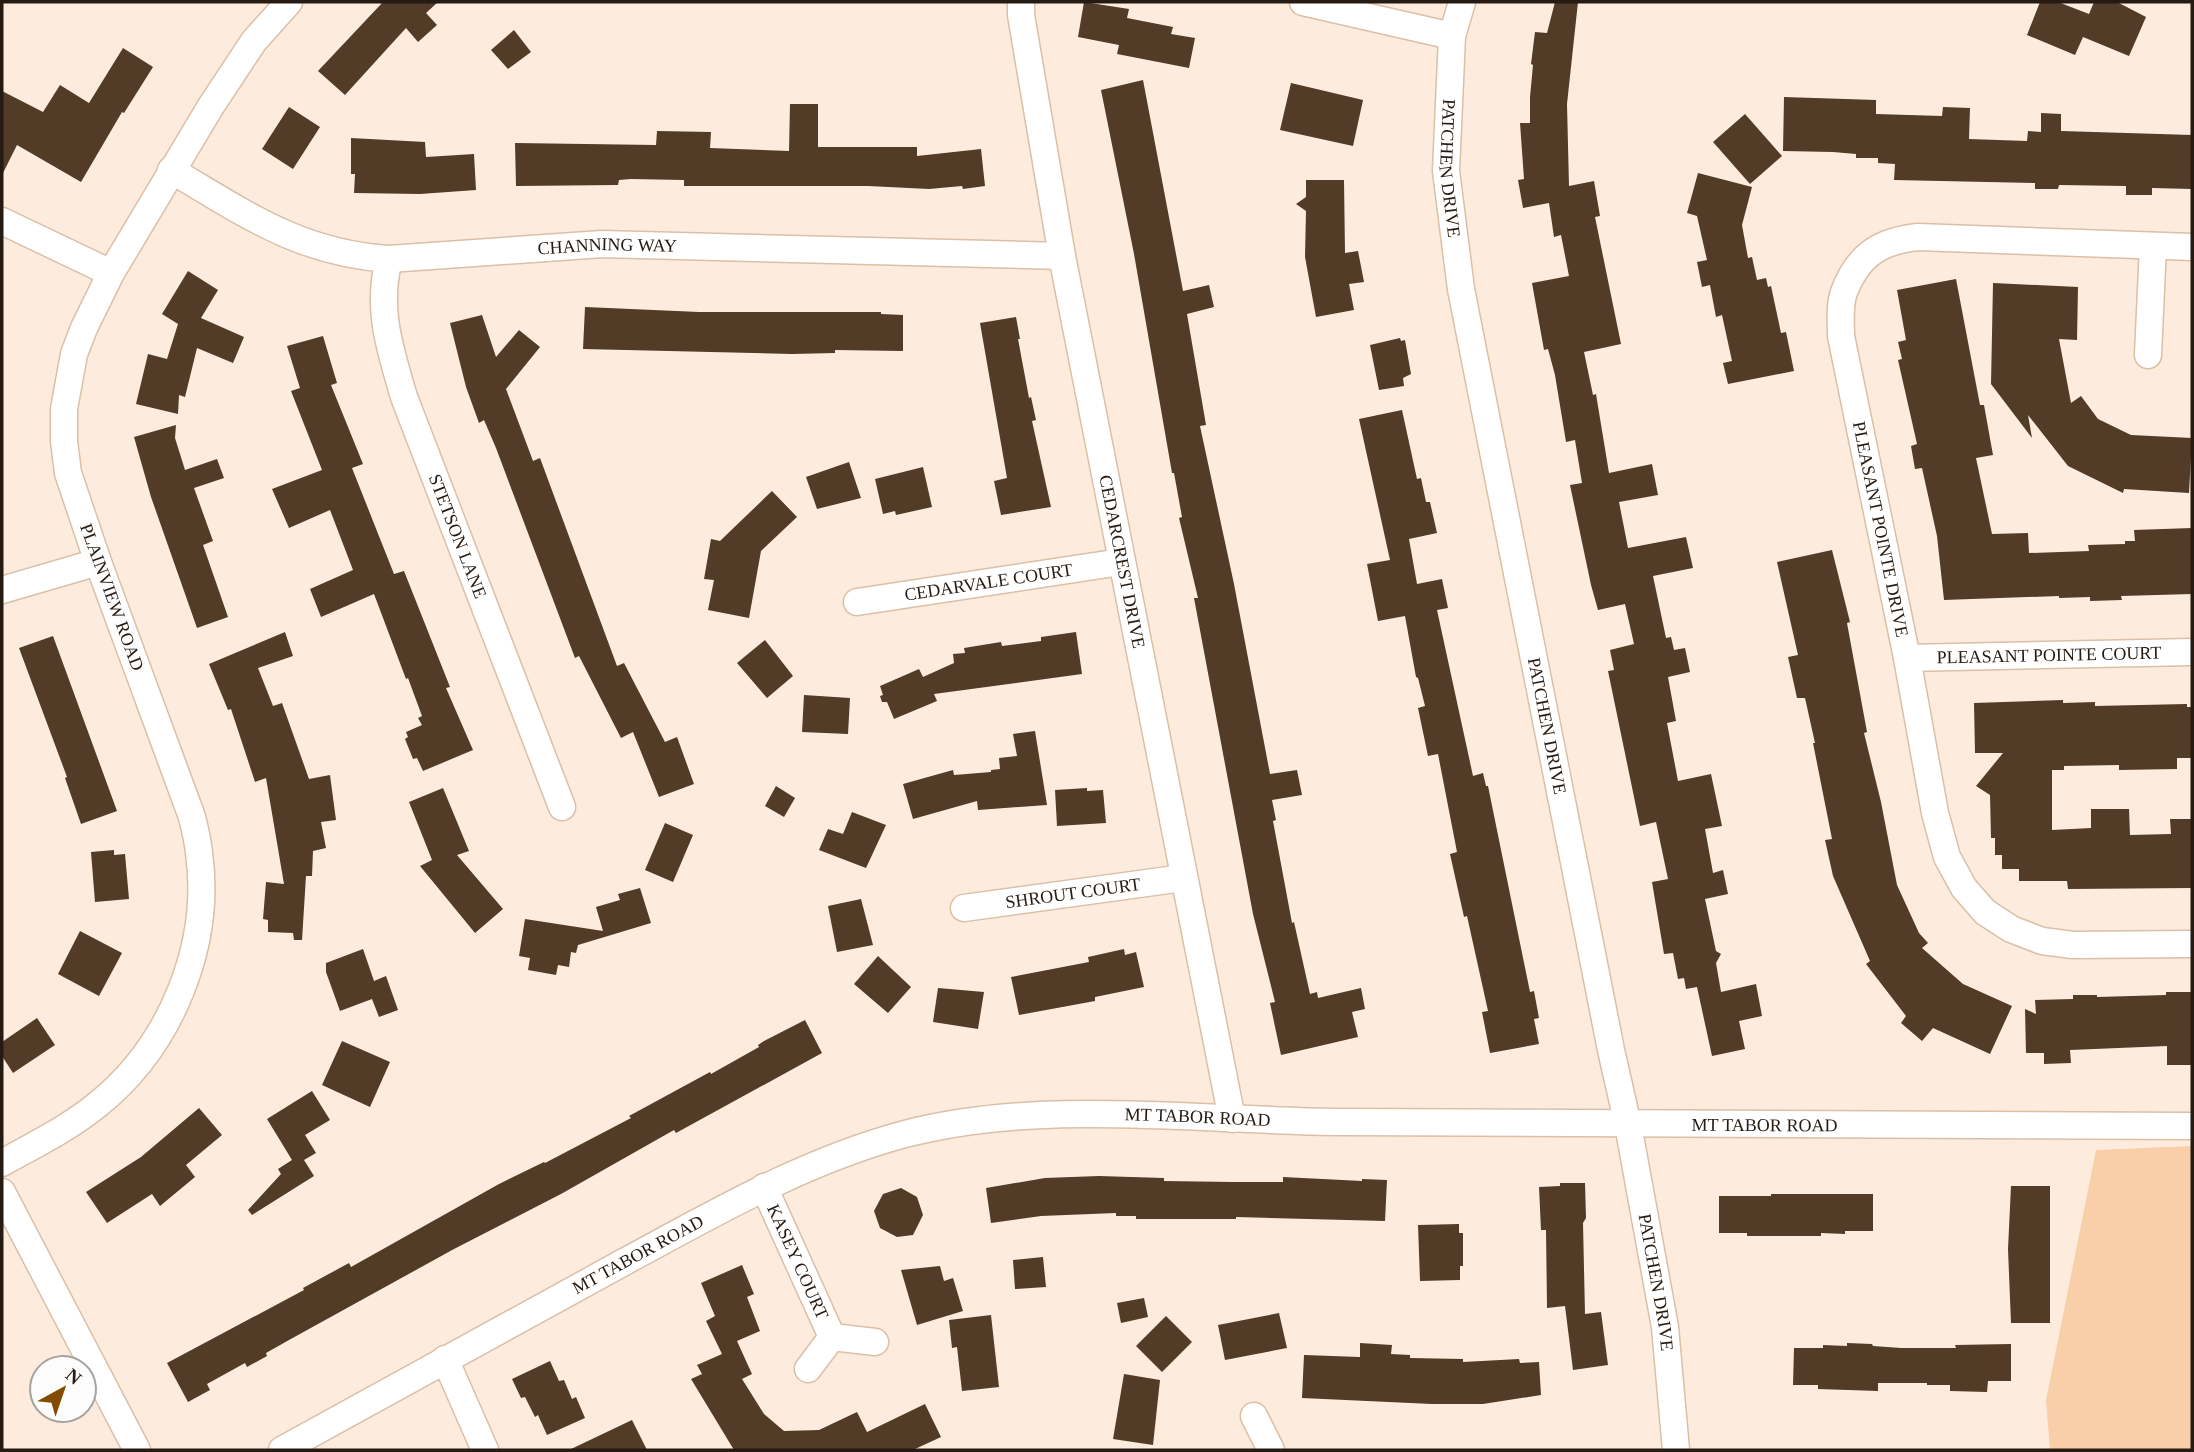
<svg xmlns="http://www.w3.org/2000/svg" width="2194" height="1452" font-family="'Times New Roman',serif">
  <style>
    .green { fill: #f9cfa9 }
    .building { fill: #523b27 }
    .lines { fill: none; stroke-linecap: round; stroke-linejoin: round }
    .minor-casing { stroke: #dbbfa7; stroke-width: 29 }
    .minor { stroke: #fff; stroke-width: 26 }
    .labels { text-anchor: middle; dominant-baseline: central; stroke-width: 7; stroke-linejoin: round; paint-order: stroke }
    .street-label { font-size: 18px; fill: #251b12; stroke: #fcfcfc }
  </style>
  <rect width="100%" height="100%" fill="#fdecdd"/>
  <path class="green" d="M2192,1146V1450H2050L2046,1400L2096,1150Z"/>
  <g class="building">
    <path d="M383,2H438L426,13L437,25L418,42L406,28L345,95L318,71Z"/>
    <path d="M1084,2L1129,9L1127,18L1173,27L1171,34L1195,38L1189,68L1117,54L1119,45L1078,37Z"/>
    <path d="M1555,2H1578L1567,104L1569,186L1594,181L1600,216L1595,217L1621,344L1584,352L1593,395L1596,394L1609,473L1652,464L1658,495L1619,502L1628,548L1686,537L1693,568L1653,576L1666,638L1671,637L1674,650L1685,648L1690,672L1668,677L1676,721L1667,723L1678,781L1711,774L1722,826L1705,829L1713,873L1723,870L1728,894L1705,899L1716,951L1721,954L1716,963L1721,992L1756,984L1762,1016L1739,1021L1745,1049L1712,1056L1697,987L1686,989L1684,978L1678,979L1673,953L1664,954L1652,882L1668,879L1656,822L1640,826L1608,671L1614,670L1610,650L1634,644L1625,604L1598,610L1591,585L1570,485L1582,483L1575,440L1566,442L1555,375L1548,349L1544,350L1532,283L1569,276L1561,235L1554,237L1549,203L1523,208L1518,180L1524,179L1520,123H1530V97L1533,65L1531,64L1535,32L1547,33Z"/>
    <path d="M2040,2H2058L2089,14L2094,2H2117L2146,17L2129,56L2083,37L2075,55L2027,35Z"/>
    <path d="M514,30L531,52L508,69L491,50Z"/>
    <path d="M123,48L153,67L124,113L122,112L81,182L17,145L2,175V91L43,112L60,85L89,103Z"/>
    <path d="M1143,80L1183,291L1209,285L1214,307L1187,314L1206,425L1200,426L1234,584L1270,774L1297,770L1302,795L1272,800L1276,820L1273,821L1292,923L1294,922L1310,994L1317,992L1318,998L1361,988L1365,1009L1352,1012L1358,1037L1281,1055L1270,1003L1275,1002L1253,914L1194,598H1198L1179,518L1182,517L1174,473H1172L1134,254L1101,90Z"/>
    <path d="M1291,83L1363,100L1353,146L1280,130Z"/>
    <path d="M1784,97L1876,100V114L1942,116L1943,107L1970,108L1969,139L2027,141L2028,131L2041,132V113L2061,114V131L2192,135V189L2152,188V195H2126V186L2059,185L2058,189H2035V183L1894,180L1895,164L1878,163V158H1856V154L1833,152L1783,151Z"/>
    <path d="M790,104H818V147H917V156L981,149L985,186L963,189L962,186L929,189L868,186H684V180L631,179L619,180L618,185L516,186L515,143L656,145L657,131L711,132L710,148L789,151Z"/>
    <path d="M289,107L320,127L293,169L262,149Z"/>
    <path d="M1745,114L1782,156L1750,184L1713,142Z"/>
    <path d="M351,138L425,142L426,157L474,154L476,190L420,194L354,193L355,174H351Z"/>
    <path d="M1698,173L1752,187L1742,225L1748,258L1752,257L1757,280L1766,278L1768,287L1771,286L1781,333L1786,332L1794,371L1728,384L1723,363L1732,361L1722,315L1716,317L1710,285L1702,287L1697,262L1707,260L1697,216L1687,213Z"/>
    <path d="M1306,180H1344L1345,253L1358,251L1364,282L1349,284L1354,310L1316,317L1305,257L1306,211L1296,204L1306,197Z"/>
    <path d="M188,271L218,290L201,318L244,337L233,363L197,348L185,397L179,395L178,414L136,404L148,354L167,359L178,324L162,314Z"/>
    <path d="M1956,279L1980,405H1984L1993,455L1976,458L1992,534L2028,533L2029,553L2089,551L2088,545L2125,544V541H2135L2134,530L2192,528V594L2121,596L2122,600L2090,601V597L2059,598V596L1944,600L1937,536L1922,468L1915,469L1911,446L1917,444L1898,360L1902,359L1898,342L1906,340L1897,290Z"/>
    <path d="M1993,283L2078,287L2077,340L2059,339L2071,403L2081,396L2098,419L2131,435L2192,438L2189,493L2124,489L2123,493L2068,466L2028,415L2032,438L1991,384Z"/>
    <path d="M585,307L699,312H881V314L903,315V351L835,350V353L792,354L583,349Z"/>
    <path d="M482,315L496,357L519,330L540,347L506,389L533,461L540,458L617,666L624,663L665,742L677,737L694,784L659,797L633,732L621,738L579,656L575,658L496,448L484,420L479,423L466,387L450,323Z"/>
    <path d="M1016,317L1020,339H1018L1029,398L1031,397L1036,420L1032,421L1051,507L1001,515L994,481L1007,478L980,323Z"/>
    <path d="M323,336L337,383L331,385L363,464L352,468L394,574L404,571L450,687L446,688L473,750L423,771L417,758L413,759L405,739L408,737L406,732L422,725L418,718L422,716L408,678L406,679L374,594L321,617L310,589L353,570L330,510L289,528L272,489L322,470L291,391L300,388L287,346Z"/>
    <path d="M1400,338L1401,341L1405,340L1411,374L1403,378L1404,386L1379,390L1370,345Z"/>
    <path d="M1402,410L1417,479L1421,478L1426,502H1430L1437,533L1409,539L1417,584L1442,579L1448,608L1437,610L1473,776L1483,773L1486,786H1488L1530,992L1534,991L1539,1018L1534,1019L1539,1044L1490,1053L1482,1012L1488,1011L1467,916L1464,917L1450,854L1457,852L1438,754L1428,756L1418,708L1425,706L1418,678L1416,677L1405,616L1378,621L1367,564L1390,560L1359,419Z"/>
    <path d="M176,425L175,438L185,470L217,459L224,478L194,488L213,541L203,545L228,617L197,628L151,497L134,437Z"/>
    <path d="M849,462L861,498L817,509L806,477Z"/>
    <path d="M923,467L932,507L896,515L895,511L883,514L875,479Z"/>
    <path d="M772,491L797,517L761,551L749,618L708,610L714,580L704,579L711,539L720,541Z"/>
    <path d="M1832,550L1850,622L1847,623L1867,732L1864,733L1881,802L1897,885L1919,933L1928,943L1922,948L1963,984L2012,1006L1990,1054L1933,1028L1922,1041L1901,1023L1906,1016L1866,964L1870,961L1833,876L1825,840L1832,839L1813,743H1815L1805,698H1797L1788,657L1798,655L1777,562Z"/>
    <path d="M285,632L293,656L258,668L273,706L282,703L309,779L330,775L336,820L321,822L326,848L313,851L312,876H306L302,940H294L293,933L268,932V920L263,919L266,882L284,884L266,778L255,782L231,709L228,710L209,664Z"/>
    <path d="M1076,632L1082,674L934,694L937,701L894,719L887,702H882L880,696L883,695L880,686L919,669L923,677L954,663L953,654L965,653L964,648L1001,642L1002,646L1041,641V637Z"/>
    <path d="M53,636L117,811L81,824L65,778L67,777L19,648Z"/>
    <path d="M765,640L793,676L767,698L737,663Z"/>
    <path d="M804,695L850,698L848,734L802,732Z"/>
    <path d="M2063,700V703L2095,702V706L2187,704V707H2192V758H2177V769L2119,770V765L2064,766V770H2052V830L2091,828V809H2129L2130,835L2171,834L2170,819H2192V888L2068,889L2067,881H2019V869H2002V855H1995V838H1991L1990,795L1976,786L2003,753H1975L1974,703Z"/>
    <path d="M1035,731L1047,805L978,810L977,801L913,819L903,784L953,770L954,775L991,772V770L1000,769L999,758L1017,756L1013,734Z"/>
    <path d="M776,786L795,798L784,817L765,806Z"/>
    <path d="M443,788L469,851L457,855L503,909L475,933L420,866L432,860L409,802Z"/>
    <path d="M1087,788V791L1103,790L1106,823L1057,826L1055,790Z"/>
    <path d="M852,812L886,825L866,868L819,850L828,829L843,834Z"/>
    <path d="M665,823L693,835L673,882L645,870Z"/>
    <path d="M114,850V855L125,854L129,899L95,902L91,852Z"/>
    <path d="M640,888L651,923L578,945L576,953L571,952L569,967L558,965L556,975L528,970L530,958L519,956L525,919L603,931L596,907L620,900L618,894Z"/>
    <path d="M861,899L873,945L837,952L828,906Z"/>
    <path d="M80,931L122,953L99,996L58,974Z"/>
    <path d="M363,949L374,981L386,976L398,1010L379,1017L372,999L340,1011L326,972V963Z"/>
    <path d="M1124,949L1125,955L1136,952L1144,987L1095,997V1001L1019,1015L1011,977L1089,962L1088,957Z"/>
    <path d="M878,956L911,987L888,1013L854,984Z"/>
    <path d="M938,988L984,992L978,1029L933,1022Z"/>
    <path d="M2166,992H2191L2192,1065H2167V1046L2070,1050L2071,1063L2044,1064V1053H2026L2025,1009L2036,1014L2035,1000L2073,999V995H2097V997L2166,995Z"/>
    <path d="M37,1018L55,1045L13,1073L2,1056V1042Z"/>
    <path d="M805,1020L822,1053L676,1133L674,1130L561,1194L454,1249L289,1340L266,1353L267,1356L247,1367L245,1363L207,1384L210,1390L188,1402L167,1363L304,1290L303,1288L349,1263L351,1267L499,1184L544,1162L545,1163L631,1118L629,1116L710,1072L711,1074L759,1047L758,1045L764,1041Z"/>
    <path d="M342,1041L390,1062L370,1107L322,1085Z"/>
    <path d="M312,1091L330,1120L305,1135L316,1153L304,1160L314,1176L252,1215L248,1210L281,1174L278,1169L292,1160L267,1119Z"/>
    <path d="M199,1108L222,1135L186,1165L195,1177L160,1206L152,1194L107,1223L86,1192L141,1157Z"/>
    <path d="M1099,1176L1164,1178V1181L1233,1182H1283V1177L1362,1181V1179L1387,1180L1385,1221L1236,1217V1219H1136V1216H1116V1213L1041,1216L991,1223L986,1188L1045,1178Z"/>
    <path d="M1560,1183H1585L1586,1218L1583,1223L1585,1314L1601,1312L1608,1365L1573,1370L1565,1306L1547,1308L1546,1230H1541L1539,1187L1560,1186Z"/>
    <path d="M2011,1186H2050V1323H2011L2008,1249Z"/>
    <path d="M901,1188L917,1197L923,1215L913,1235L897,1237L880,1228L874,1211L883,1194Z"/>
    <path d="M1771,1194H1873V1231H1845V1234L1821,1233V1236H1747V1233H1719V1196H1771Z"/>
    <path d="M1459,1224V1233H1463V1266H1460V1280L1420,1281L1418,1225Z"/>
    <path d="M1043,1257L1046,1287L1015,1289L1013,1260Z"/>
    <path d="M742,1265L754,1294L747,1297L760,1331L737,1341L752,1374L742,1379L764,1414L784,1431L819,1430L857,1412L867,1432L925,1404L941,1437L913,1450H734L691,1379L702,1374L697,1365L722,1354L706,1321L715,1316L701,1283Z"/>
    <path d="M940,1266L944,1281L953,1278L963,1311L917,1325L901,1270Z"/>
    <path d="M1144,1298L1148,1317L1121,1323L1117,1303Z"/>
    <path d="M1279,1313L1287,1348L1225,1360L1218,1325Z"/>
    <path d="M991,1315L999,1387L962,1391L957,1347L952,1348L949,1320Z"/>
    <path d="M1166,1316L1192,1342L1162,1372L1136,1346Z"/>
    <path d="M1360,1343L1392,1345L1391,1354L1410,1355V1358L1463,1359V1362L1519,1359L1520,1363L1539,1362L1541,1395L1483,1404H1432L1302,1398L1304,1355L1360,1357Z"/>
    <path d="M1847,1343L1872,1344L1873,1346L1901,1348H1956L1955,1345L2011,1344V1381H1988L1987,1392L1950,1391V1385H1927V1383H1878V1391L1818,1389V1385H1793L1794,1348H1823V1345L1847,1346Z"/>
    <path d="M550,1361L559,1381L564,1380L572,1399L576,1397L585,1418L547,1435L538,1415L535,1417L525,1397L521,1398L512,1379Z"/>
    <path d="M1124,1374L1160,1380L1153,1445L1113,1439Z"/>
    <path d="M632,1420L647,1450H569Z"/>
  </g>
  <g class="lines">
    <g class="minor-casing">
      <g id="minor">
        <path id="s1" d="M1021,2V15L1062,256L1232,1119"/>
        <path d="M1303,2L1452,36"/>
        <path id="s2" d="M1462,2L1452,36L1446,171L1461,289L1611,1050L1628,1125L1665,1327L1676,1450"/>
        <path id="s3" d="M171,170C246,214 299,253 389,259L602,244L1062,256"/>
        <path d="M2,221L111,273"/>
        <path id="s4" d="M2192,247L1918,237C1880,241 1858,255 1844,292C1839,306 1841,322 1841,336L1907,658L1935,813L1947,857L1964,888L1985,912L2011,929L2042,941L2073,945L2192,944"/>
        <path id="s5" d="M389,259C376,309 390,349 404,397L562,807"/>
        <path d="M2148,355L2153,246"/>
        <path d="M2,590L98,562"/>
        <path id="s6" d="M857,602L1121,562"/>
        <path id="s7" d="M1907,658L2192,652"/>
        <path id="s8" d="M964,908L1183,878"/>
        <path d="M2,1163C34,1145 69,1128 97,1105C170,1047 212,946 199,853C198,841 195,829 192,817L98,562L68,473L64,441V409L74,354L84,328L111,273L211,106L254,41L289,2"/>
        <path id="s9" d="M764,1187L832,1337"/>
        <path d="M2,1192L137,1450"/>
        <path d="M445,1359L485,1450"/>
        <path d="M808,1369L832,1337L875,1342"/>
        <path d="M1254,1416L1271,1450"/>
        <path id="s10" d="M282,1450C395,1387 509,1324 624,1262C715,1213 804,1161 905,1134C1043,1098 1200,1121 1343,1122C1626,1125 1909,1126 2192,1126"/>
      </g>
    </g>
    <use href="#minor" class="minor"/>
  </g>
  <g class="labels">
    <g class="street-label">
      <text stroke="none"><textPath href="#s2" startOffset="168">PATCHEN DRIVE</textPath></text>
      <text stroke="none"><textPath href="#s3" startOffset="457">CHANNING WAY</textPath></text>
      <text stroke="none"><textPath href="#s4" startOffset="614">PLEASANT POINTE DRIVE</textPath></text>
      <text stroke="none"><textPath href="#s5" startOffset="290">STETSON LANE</textPath></text>
      <text stroke="none"><textPath href="#s1" startOffset="569">CEDARCREST DRIVE</textPath></text>
      <text stroke="none"><textPath href="#s6" startOffset="133">CEDARVALE COURT</textPath></text>
      <text transform="translate(112 597) rotate(70)">PLAINVIEW ROAD</text>
      <text stroke="none"><textPath href="#s7" startOffset="142">PLEASANT POINTE COURT</textPath></text>
      <text stroke="none"><textPath href="#s2" startOffset="735">PATCHEN DRIVE</textPath></text>
      <text stroke="none"><textPath href="#s8" startOffset="110">SHROUT COURT</textPath></text>
      <text stroke="none"><textPath href="#s10" startOffset="994">MT TABOR ROAD</textPath></text>
      <text stroke="none"><textPath href="#s10" startOffset="1561">MT TABOR ROAD</textPath></text>
      <text stroke="none"><textPath href="#s10" startOffset="406">MT TABOR ROAD</textPath></text>
      <text stroke="none"><textPath href="#s9" startOffset="82">KASEY COURT</textPath></text>
      <text stroke="none"><textPath href="#s2" startOffset="1302">PATCHEN DRIVE</textPath></text>
    </g>
  </g>
  <rect width="2194" height="1452" fill="none" stroke="#251b12" stroke-width="7"/>
  <g transform="translate(63 1389) rotate(40)"><circle r="33" fill="#fcfcfc" stroke="#a6a29e" stroke-width="2"/>
  <path d="M0-5L12 26L0 18L-12 26Z" fill="#834a00"/>
  <text y="-10" font-size="19" font-weight="bold" text-anchor="middle" fill="#251b12">N</text>
  </g>
</svg>
